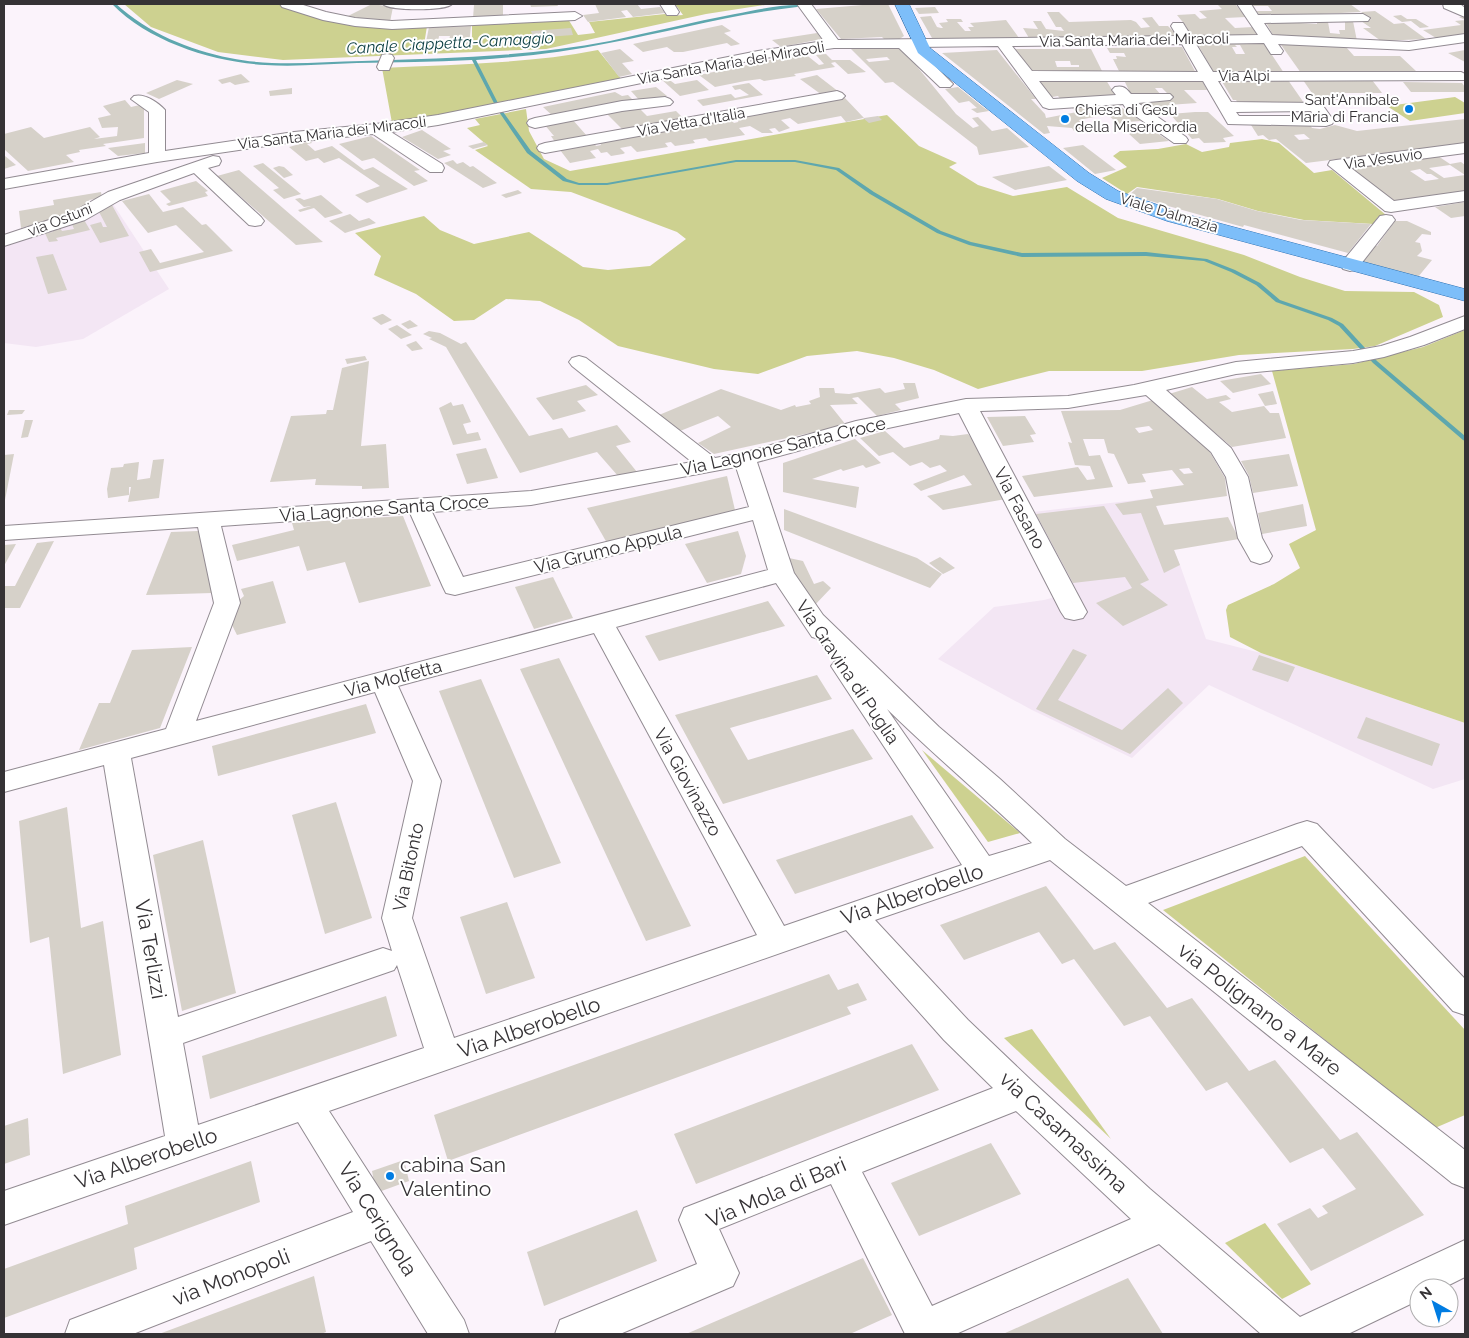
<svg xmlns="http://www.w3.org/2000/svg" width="1469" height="1338" font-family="Raleway,sans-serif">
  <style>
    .built { fill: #f3e6f4 }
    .green { fill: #cdd190 }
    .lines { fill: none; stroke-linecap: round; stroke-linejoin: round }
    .stream { fill: #5ea7ae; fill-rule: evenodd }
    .building { fill: #d6d1c9; fill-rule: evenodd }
    .minor-casing { stroke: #928b92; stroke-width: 2 }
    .major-casing { stroke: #2c70b2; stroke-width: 1 }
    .minor { fill: #fff; fill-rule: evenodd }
    .major { fill: #7dbef9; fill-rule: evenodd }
    .poi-dot { fill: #007ce2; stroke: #fff; stroke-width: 2 }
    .labels { text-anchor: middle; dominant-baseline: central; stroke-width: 4; stroke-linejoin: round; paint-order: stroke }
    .far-street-label { font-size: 15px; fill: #353235; stroke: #fff }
    .far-poi-label { font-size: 15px; fill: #353235; stroke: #fff; text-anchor: end }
    .far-water-label { font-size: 16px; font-style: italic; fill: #0a3d41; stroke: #fff }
    .street-label { font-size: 18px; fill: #353235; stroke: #fff }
    .near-street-label { font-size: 21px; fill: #353235; stroke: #fff }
    .near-poi-label { font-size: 21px; fill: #353235; stroke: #fff; text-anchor: start }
  </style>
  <rect width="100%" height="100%" fill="#fbf3fb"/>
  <g class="built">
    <path d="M113,204L169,289L83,339L36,347L4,343V246L88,215Z"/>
    <path d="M1153,498L1180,565L1206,639L1261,653L1465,723V779L1433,789L1209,685L1132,758L1032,710L938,659L994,607L1044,600L1077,591L1033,512Z"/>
  </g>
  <g class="green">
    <path d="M124,4H282C327,25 378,32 427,26L424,45L472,44V23L568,19L578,35L595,33L589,22L665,14L668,16L683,15L675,4H771L706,14L546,49L283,60L218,52L151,27Z"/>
    <path d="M598,50L622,80L477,111L392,123L382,68C455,64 527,64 598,50Z"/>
    <path d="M1455,97L1465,103V113L1410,121L1387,106Z"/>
    <path d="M526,109L529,131L544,159L570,171L887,115L919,146L957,163L949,167L978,185L1013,196L1067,187L1118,218L1244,255L1300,277L1345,291L1414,292L1439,305L1443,317L1375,346L1353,349L1239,355L1142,371H1049L978,389L934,370L894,358L857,351L807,356L758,374L714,369L618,346L579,320L540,301L506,299L474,320L454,321L416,294L374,275L381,256L355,233L424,216L440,230L474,244L529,232L583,267L608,270L650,266L686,239L677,232L571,192L531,189L475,150L488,146L467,128L480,125L475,119Z"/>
    <path d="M1262,139L1279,143L1314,173L1332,170L1386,215L1378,217L1373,224L1304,220L1258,211L1218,199L1137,187L1127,194L1102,178L1127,167L1113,156L1120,151L1158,149L1186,144L1202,152L1229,147L1230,143Z"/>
    <path d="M1465,330V723L1261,653L1230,637L1226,610L1228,605L1274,584L1300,568L1289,544L1316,530L1272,371L1354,364L1423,347Z"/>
    <path d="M922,750L1020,833L988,842Z"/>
    <path d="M1305,856L1465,1030V1115L1435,1128L1163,910Z"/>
    <path d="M1032,1029L1111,1139L1004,1038Z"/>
    <path d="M1265,1223L1311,1284L1282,1299L1225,1243Z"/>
  </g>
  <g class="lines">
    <path class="stream" d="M112,4H116C148,33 189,50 230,58C273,67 318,62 362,61C445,58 527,57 610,41C652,32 693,22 735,14C755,10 778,5 798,5L799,6L797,7C733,14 672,31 609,43C565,52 521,57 476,60L501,109L531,151L567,179L579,183H607L736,160H795L839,168L874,192L941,231L971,242L1022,253L1146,252L1207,259L1235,270L1260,283L1280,300L1332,318L1343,324L1377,361L1465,436V441L1463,440L1373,363L1339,326L1328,320L1276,302L1256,285L1231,272L1204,261L1146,256L1022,257L969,245L937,233L870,194L836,170L795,162H736L607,185H579L563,181L527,153L497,109L472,60C434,62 395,62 357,63C327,64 296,67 265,65C213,62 149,42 112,4Z"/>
  </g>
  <g class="building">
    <path d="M372,4L393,7L390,22L346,17Z"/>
    <path d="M503,4V15L473,18L474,5Z"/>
    <path d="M530,4H557L558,6L531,7Z"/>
    <path d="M595,4H637L641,9L660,7L665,13L633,17L627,10L621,11L626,17L588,22L583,15L599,13Z"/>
    <path d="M874,4H888L904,36L898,40H885L882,37L841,39L816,9Z"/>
    <path d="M1217,4H1235L1246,17L1225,18L1235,28L1253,27L1259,35L1190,36L1186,26L1177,15L1195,14L1200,19L1207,18L1199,11L1222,9Z"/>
    <path d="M1252,4H1350L1361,12L1375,11L1394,24L1404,23L1426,39L1381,41L1363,28H1371L1361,21L1371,20L1361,12L1261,17L1256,11H1272L1268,6H1253Z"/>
    <path d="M935,7L939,13L919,14L915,8Z"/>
    <path d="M1047,12H1059L1069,22L1131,20L1136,22L1141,28L1150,27L1142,18L1152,17L1159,26H1168L1178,36L1029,38L1023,28L1038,29L1033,21H1041L1046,29L1064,31L1061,27H1056Z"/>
    <path d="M1401,15L1407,19H1416L1429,27L1420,28L1411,21L1402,22L1393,16Z"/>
    <path d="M931,16L937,27L941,28H943L939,23L948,22L946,19H961L963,22H957L965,31H971L968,27H974L970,23L1006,20L1019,38H932L920,17Z"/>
    <path d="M1465,16V34L1436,38L1423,30L1461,25L1455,21L1465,20L1459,17Z"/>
    <path d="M1265,21L1317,24V21L1328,22L1330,33L1340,34L1339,30H1345V22L1353,21L1357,41L1273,35Z"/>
    <path d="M722,25L731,31L724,33L740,44L731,46L727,43L683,52H674L667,47L643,52L633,44Z"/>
    <path d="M471,26L469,44H448L450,36H439L438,42H426L429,27Z"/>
    <path d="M571,28L573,35L533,38L531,31Z"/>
    <path d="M817,33L822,39L781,47L772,40Z"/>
    <path d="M1279,42L1346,47L1354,56H1400L1416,71L1301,73Z"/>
    <path d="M1197,43H1264L1284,73H1214ZM1235,45H1240L1245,54H1236L1232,47H1237Z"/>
    <path d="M901,47L956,114L973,128L979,126L972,118L978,117L992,131L1007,128L1029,147L979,155L977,147L893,82L885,83L851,49ZM887,57L890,60L869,62L866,59Z"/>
    <path d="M1182,47L1196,73H1120L1113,59H1117L1116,56L1126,57L1124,53H1110L1107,48Z"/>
    <path d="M620,49L634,61L622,63L632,74L619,77L601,53Z"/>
    <path d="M1015,49H1091L1103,73H1033ZM1055,61H1070L1071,65H1079V67H1057Z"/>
    <path d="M997,50L1036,99H1031L1045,114L1046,118L1077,112L1067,104L1077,103L1094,117L1079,120L1084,129L1074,131L1072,128L1047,126L1050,133L1044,134L942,53Z"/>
    <path d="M1465,50V62L1448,53L1454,52Z"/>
    <path d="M804,53L819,65L824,64L816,55L826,54L832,60H850L866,72L848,74L835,62L831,63L835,67L794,74L796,76L764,81L760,79L745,81L715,87L699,75Z"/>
    <path d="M241,74L250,82L235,85L230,82L222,84L218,80Z"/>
    <path d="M817,75L839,92L822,95L800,79Z"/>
    <path d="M667,78L675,84L697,80L709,90L680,96L661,79Z"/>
    <path d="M177,80L193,84L159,99L146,93Z"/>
    <path d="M1038,80H1106L1117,98L1063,102L1058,96L1052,97Z"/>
    <path d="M1124,80H1202L1207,90H1184L1197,103L1168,105L1170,107L1143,109L1134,99L1171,97L1162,88H1155L1161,95L1132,97Z"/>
    <path d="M1221,80H1288L1304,103H1238L1236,100H1233Z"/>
    <path d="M1303,80H1372L1382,93H1339L1344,100L1316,99Z"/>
    <path d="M1403,82L1462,83L1465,87V92H1411Z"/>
    <path d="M749,83L763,95L703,106L697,100L731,94L735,98L749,95L740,89L735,90L732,86Z"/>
    <path d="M656,87L667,96L640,101L631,91Z"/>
    <path d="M958,87L983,107L989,111L977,113L971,109L977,108L969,101L959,103L945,89Z"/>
    <path d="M292,88V94L270,96L269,91Z"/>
    <path d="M615,92L622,96L628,95L636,103L554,117L543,107Z"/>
    <path d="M845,98L864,118L878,116L882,120L869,123L863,118L846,122L841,116L798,124L790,118L781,120L790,128L779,132L775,128L769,129L773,133H762L750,126L739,128L745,135L709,141L706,138L693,140L695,143L675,146L671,142L665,143L668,147L637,152L631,146L620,148L625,153L623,154L611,156L607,152L601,153L598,149L590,151L596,158L570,163L560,150L594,143L596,146L601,145L600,142L625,138L627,137L729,118L734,123L738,122L740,117Z"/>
    <path d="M125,100L131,107L140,105L144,108V138L103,144L106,146L79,150L80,152L66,155L74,162L28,171L4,149V134L31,127L44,138L90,127L100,137L94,139L117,136L118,127L102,128L98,118L111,115L103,106Z"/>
    <path d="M1118,100L1121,107L1141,121L1126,122L1136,130L1151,129L1169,141L1140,144L1094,102Z"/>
    <path d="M639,108L647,116L676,111L684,119L623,130L606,113Z"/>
    <path d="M1195,112H1208L1234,136L1223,138L1226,142L1204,143L1199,138L1192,139L1170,114Z"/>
    <path d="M572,119L587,136L555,142L551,136H554L544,124Z"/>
    <path d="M1465,119V143L1306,163L1276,139L1269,140L1263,135L1258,136L1251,125H1310L1312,128L1320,129L1335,125L1357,131ZM1304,134L1310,139L1299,140L1294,135Z"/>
    <path d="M422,130L451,149L443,151L451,155L438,159L402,137Z"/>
    <path d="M371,136L420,170L414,171L428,181L414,186L374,158L362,161L339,144Z"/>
    <path d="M310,141L312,143L307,144L315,151L332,146L364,170L373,167L408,189L367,203L355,195L380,186L339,158L324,163L318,158L306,161L289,147Z"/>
    <path d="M484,142L488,145L473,149L468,146Z"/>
    <path d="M145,143V153L118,156L108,148Z"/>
    <path d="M1083,145L1116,170L1095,174L1063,148Z"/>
    <path d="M4,156H5L16,165L4,169Z"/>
    <path d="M1438,156L1450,164L1461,162L1465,165V191L1394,201L1349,167ZM1450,165L1465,175L1444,178L1429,168ZM1420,169L1427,174H1431L1439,179L1425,181L1410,171Z"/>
    <path d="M453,160L457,164L463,162L470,167L473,166L497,183L483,188L444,163Z"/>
    <path d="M263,163L290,185L301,194L284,199L273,190L279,188L253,166Z"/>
    <path d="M279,166L284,167L293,175L284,178L273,168Z"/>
    <path d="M1049,166L1067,180L1015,190L992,177Z"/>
    <path d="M239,170L291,215L323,242L296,245L217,176Z"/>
    <path d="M196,181L208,191L205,192L208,196L169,206L166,204L171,202L160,191Z"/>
    <path d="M1137,188L1217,199L1257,211L1301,220L1371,224L1348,253L1244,225L1243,227L1129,195Z"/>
    <path d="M518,190L522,193L506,198L501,195Z"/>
    <path d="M101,192L102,198L89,200L90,206L77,214L21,228L19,211L54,205L53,200Z"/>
    <path d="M149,194L163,212L183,207L202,225L206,224L233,251L150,272L139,252L151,249L160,263L204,252L176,225L148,233L122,201Z"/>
    <path d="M321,195L343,213L325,218L314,208L300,212L298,210L311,206L304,207L295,199L300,198L304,200Z"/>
    <path d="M1465,202V216L1451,218L1435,207Z"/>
    <path d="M112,205L129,236L100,243L90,225L101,222L103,227H107L98,210Z"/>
    <path d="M350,214L359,221L369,218L376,223L345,233L329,221Z"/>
    <path d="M83,218L90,230L56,238L58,241L49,242L45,233L53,232L51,229L59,226L62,231L74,229L71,222Z"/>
    <path d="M1395,221H1407L1431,232V235L1422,234L1415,242L1420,243L1422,251L1417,256L1432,260L1418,277L1361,262L1373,246H1377Z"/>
    <path d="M53,254L67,290L48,294L36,257Z"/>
    <path d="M382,314H383L392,320L381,325L372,318Z"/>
    <path d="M410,320L418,326L408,329L401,324Z"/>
    <path d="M397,325L412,335L401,339L388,329Z"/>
    <path d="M429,331L440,333L461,344L466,342L529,436L562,428L569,438L617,425L631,442L616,446L637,472L618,476L597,452L520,473L446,347L429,339L432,338L423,334Z"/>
    <path d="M416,341L423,349L412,351L406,345Z"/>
    <path d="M365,356L367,360L347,364L346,361L345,359Z"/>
    <path d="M369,361L361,446L386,444L389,488L362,489V486L315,485L316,479L270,482L291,416L326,414L327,410H333L342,368Z"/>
    <path d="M1261,374L1271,384L1233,393L1220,381Z"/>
    <path d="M903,383H915L919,398L895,404L901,410L877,416L858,397L852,398L858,404L830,405L846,425L714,454L698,443L731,427L718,416L680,431L659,415L721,389L781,410L795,405L796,407L811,404L809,401L820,397L819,388H834L835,393L849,394L880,388L885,393L905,389Z"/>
    <path d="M586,385L598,395L577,401L586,411L553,420L536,398Z"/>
    <path d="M1192,387L1207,399L1226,395L1231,399L1219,402L1232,412L1264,406L1270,413H1279L1286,438L1232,447L1169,394Z"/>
    <path d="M1273,391L1277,404L1265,406L1258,394Z"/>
    <path d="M1153,400L1208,449L1225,478L1227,496L1156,506L1164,525L1228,517L1239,539L1174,550L1180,565L1164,573L1141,513L1123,515L1115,504L1153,498L1150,490L1184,485L1172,470L1142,474L1146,482L1128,484L1114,454L1108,453L1104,439H1083L1089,456L1100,455L1113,487L1034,497L1022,476L1078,467L1087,480L1095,479L1090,466L1075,465L1068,442L1072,443L1061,411L1120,410ZM1149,426L1153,430L1139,433L1135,428ZM1189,468L1193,473L1184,474L1179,469Z"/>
    <path d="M451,402L453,406L463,404L471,422L463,424L467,434L478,432L481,440L453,445L439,408Z"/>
    <path d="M9,410H25L22,414L7,415Z"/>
    <path d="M1025,416L1036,434L1030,435L1034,442L1003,446L987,417Z"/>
    <path d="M25,420H33L28,437L21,438Z"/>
    <path d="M885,431L904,448L939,439L940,435L953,436L968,434L976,444L1006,499L943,510L927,496L972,485L964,475L921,491L913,484L947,471L940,465L930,468L922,462L910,466L893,452L879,456L860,438Z"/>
    <path d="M855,439L881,463L866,468L863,465L843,471L841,469L812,479L859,487L856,508L783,492V463Z"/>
    <path d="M486,448L498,478L467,484L456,454Z"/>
    <path d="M14,454L5,500H4V455Z"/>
    <path d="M1289,454L1298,486L1253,493L1249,476L1241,461Z"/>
    <path d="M164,459L159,498L128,502L131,487H129V495L108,498L107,489L111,468L123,467L124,464L139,462L137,480L150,478L153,460Z"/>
    <path d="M727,476L735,510L607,543L587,508Z"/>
    <path d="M1303,504L1307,526L1262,534L1258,513Z"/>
    <path d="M1104,506L1149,580L1140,584L1168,605L1123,626L1096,603L1132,588L1125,577L1073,583L1036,514Z"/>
    <path d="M784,509L917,558L942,574L930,588L784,530Z"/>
    <path d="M403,516L431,586L359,603L345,562L307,571L299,546L237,561L232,545L294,530L292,523Z"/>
    <path d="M198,531L208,568L212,593L146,595L171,532Z"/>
    <path d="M738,531L746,556L741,574L707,583L685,544Z"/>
    <path d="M54,541L20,608H4V586H15L37,543Z"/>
    <path d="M16,544L4,566V545Z"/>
    <path d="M940,557L955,568L943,574L929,563Z"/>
    <path d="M789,558L803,561L814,584L823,581L831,588L813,607L797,583Z"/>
    <path d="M553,577L573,618L534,629L515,587Z"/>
    <path d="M273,581L286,623L237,635L232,625L237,602L244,596L241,589Z"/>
    <path d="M768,601L785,626L659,661L645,636Z"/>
    <path d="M192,647L160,728L79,750L99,703H110L132,650Z"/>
    <path d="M1073,649L1087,655L1058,700L1122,730L1168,688L1183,703L1130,754L1036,709Z"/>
    <path d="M1259,655L1295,667L1288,682L1252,670Z"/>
    <path d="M559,658L691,926L646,941L520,669Z"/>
    <path d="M817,675L832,699L730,728L748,760L853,729L873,759L723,804L675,715Z"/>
    <path d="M481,679L561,863L514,878L439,691Z"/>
    <path d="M366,704L376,733L218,776L212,746Z"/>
    <path d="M1366,717L1440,744L1432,766L1357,738Z"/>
    <path d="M336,802L372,918L325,934L292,815Z"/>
    <path d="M67,807L81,928L103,921L121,1055L63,1074L49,937L30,943L19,821Z"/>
    <path d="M912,815L934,848L795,894L776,860Z"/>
    <path d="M203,840L236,993L182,1011L153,855Z"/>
    <path d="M1046,886L1094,950L1115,942L1167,1008L1192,998L1249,1071L1275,1060L1340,1140L1357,1132L1424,1215L1311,1271L1277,1224L1310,1208L1318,1218L1328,1213L1322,1206L1356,1189L1323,1148L1290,1163L1227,1082L1206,1091L1150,1016L1124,1026L1074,959L1062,964L1039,932L964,960L940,925Z"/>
    <path d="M507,902L535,978L486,994L460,917Z"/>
    <path d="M829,974L838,990L858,983L867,1000L847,1007L851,1014L448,1161L434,1115Z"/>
    <path d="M386,996L397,1036L210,1099L202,1056Z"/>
    <path d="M912,1044L939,1090L696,1184L674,1134Z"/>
    <path d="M28,1118L30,1155L4,1164V1126Z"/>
    <path d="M991,1143L1021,1194L919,1236L891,1183Z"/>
    <path d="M404,1160L409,1181L376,1193L372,1171Z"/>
    <path d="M251,1161L260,1202L134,1248L137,1269L4,1318V1269L128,1224L125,1206Z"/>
    <path d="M637,1210L657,1261L544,1306L527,1252Z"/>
    <path d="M863,1258L892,1315L850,1334H686Z"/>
    <path d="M314,1276L326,1332L321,1334H159Z"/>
    <path d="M1128,1278L1163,1334H1003Z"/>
  </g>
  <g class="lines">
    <g class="minor-casing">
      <g id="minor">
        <path d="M280,4H300L326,12L355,18L392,21L575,12L582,16L575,20L392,29L355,26L323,20L282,7Z"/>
        <path d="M383,4H452C446,11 389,11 383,4Z"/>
        <path d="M660,4H674L679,12L677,15H667Z"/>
        <path d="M797,4H811L838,40L1177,36L1171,26L1173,23H1183L1191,36L1258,35L1237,4H1251L1258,15L1363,14L1370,18L1368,21L1264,23L1272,35L1409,42L1465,34V42L1409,50L1278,44L1283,51L1281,54H1271L1264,43L1196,44L1213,72H1461L1465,74V80L1218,81L1231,102L1321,103L1334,121L1332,124L1326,126L1228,124L1203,81H1039L1053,99L1116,95L1112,90L1115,87C1123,85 1126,88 1131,94H1170L1173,97L1170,100L1138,103L1186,137L1188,140L1186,143H1174L1127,110L1123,104L1049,109L1043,107L998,46L916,47L953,84L950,87H940L899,48H834L758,59L438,125L391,132L442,164L444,168L442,172H430L373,134L294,142L157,162L4,189V179L149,153V112L131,99L134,96C144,93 158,102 165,110V151L294,132L376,124L438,115L758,51L824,41ZM1182,44L1198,72L1032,71L1012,46ZM1311,111L1314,116H1239L1236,112Z"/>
        <path d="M1443,4H1460L1465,8V17L1444,8Z"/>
        <path d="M387,54L392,55L394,58L389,70H379L377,67L382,55Z"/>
        <path d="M837,91L842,93L845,96L842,99L545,153L539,151L537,148L539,145L545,143Z"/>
        <path d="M665,97L670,99L673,102L670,105L622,111L535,128L529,126L527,123L529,120L535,118L622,101Z"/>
        <path d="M1465,143V153L1351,168L1394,201L1465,191V201L1391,212L1385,211L1328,165L1330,161L1336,160Z"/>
        <path d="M213,156L219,157L221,161L219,165L208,168L261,217L264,221L261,225L255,226L249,225L194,173L120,200L85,220L4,246V235L73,212L108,192Z"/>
        <path d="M1386,215L1392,216L1395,220L1392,224L1357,269L1350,271L1343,269L1341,265L1343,261L1380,216Z"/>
        <path d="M1465,316V329L1424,345L1384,357L1353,363L1236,374L1166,390L1231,448L1248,477L1262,538L1272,556L1269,561L1260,564L1251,561L1238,538L1226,477L1211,452L1146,395L1068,408L980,411L1087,612L1083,618L1074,620L1065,618L1061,612L959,413L860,434L757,462L794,573L823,615L939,727L1000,779L1065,839L1126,886L1297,824L1307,821L1317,824L1465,979V1015L1453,1011L1302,846L1148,903L1465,1150V1188L1452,1183L1050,860L875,920L968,1020L1033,1082L1150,1189L1300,1317L1465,1240V1277L1443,1288H1419V1300L1348,1334H1261L1159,1244L956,1334H905L831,1184L719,1229L739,1273L733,1286L620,1334H555L560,1320L697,1264L679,1220L684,1208L993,1088L944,1040L846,930L329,1111L464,1320L469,1334H428L371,1241L133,1334H65L70,1320L353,1212L298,1122L4,1225V1191L165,1136L104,765L4,792V772L166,729L214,603L198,527L4,540V526L531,491L692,462L572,366L569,362L572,358L579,356L586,358L715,458L743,453L856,421L966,399L1068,396L1134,385L1236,362L1353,351L1381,346L1410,337ZM736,467L749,507L463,577L432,512L531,505ZM410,513L443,587L446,593L455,595L753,520L768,570L196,721L240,603L221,526ZM776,583L812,637L816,638L837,659L831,666L962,865L784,926L616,627ZM594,633L757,935L454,1038L412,918L441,781L398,686ZM375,692L413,781L382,918L392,951L383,948L178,1017L131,758ZM887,709C934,755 984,797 1032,843L989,856ZM397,965L424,1048L198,1125L183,1043L394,970ZM1016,1111L1131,1219L932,1306L862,1172Z"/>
      </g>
    </g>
    <g class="major-casing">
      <path id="major" d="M895,4H909L930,48L1089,173L1118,191L1181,213L1465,289V301L1167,221L1106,199L1077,181L918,53Z"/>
    </g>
    <use href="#minor" class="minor"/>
    <use href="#major" class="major"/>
  </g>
  <g class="poi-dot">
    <circle cx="1409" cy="109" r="5"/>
    <circle cx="1065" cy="119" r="5"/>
    <circle cx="390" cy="1176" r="5"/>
  </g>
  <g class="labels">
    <g class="far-street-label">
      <text transform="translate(1134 40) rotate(-1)">Via Santa Maria dei Miracoli</text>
      <text transform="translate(731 63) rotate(-10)">Via Santa Maria dei Miracoli</text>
      <text x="1244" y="76">Via Alpi</text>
      <text transform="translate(691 122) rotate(-10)">Via Vetta d'Italia</text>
      <text transform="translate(332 133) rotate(-7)">Via Santa Maria dei Miracoli</text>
      <text transform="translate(1383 159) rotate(-8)">Via Vesuvio</text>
      <text transform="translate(1169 213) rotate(17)">Viale Dalmazia</text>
      <text transform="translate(60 220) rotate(-21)">via Ostuni</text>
    </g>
    <g class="far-poi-label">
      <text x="1399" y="100">Sant'Annibale<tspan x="1399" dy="17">Maria di Francia</tspan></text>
      <text x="1075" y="110" text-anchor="start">Chiesa di Gesù<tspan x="1075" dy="17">della Misericordia</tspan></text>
    </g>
    <g class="far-water-label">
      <text transform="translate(450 43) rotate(-3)">Canale Ciappetta-Camaggio</text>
    </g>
    <g class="street-label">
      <text transform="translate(783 446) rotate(-13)">Via Lagnone Santa Croce</text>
      <text transform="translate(384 508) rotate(-4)">Via Lagnone Santa Croce</text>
      <text transform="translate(1020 508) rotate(62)">Via Fasano</text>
      <text transform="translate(608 549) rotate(-14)">Via Grumo Appula</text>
      <text transform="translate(848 672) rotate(56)">Via Gravina di Puglia</text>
      <text transform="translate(393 678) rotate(-15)">Via Molfetta</text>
      <text transform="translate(688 782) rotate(61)">Via Giovinazzo</text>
      <text transform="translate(408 867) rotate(-78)">Via Bitonto</text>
    </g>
    <g class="near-street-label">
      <text transform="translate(912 894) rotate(-19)">Via Alberobello</text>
      <text transform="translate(151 949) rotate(80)">Via Terlizzi</text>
      <text transform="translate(1260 1009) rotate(38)">via Polignano a Mare</text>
      <text transform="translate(529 1027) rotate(-19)">Via Alberobello</text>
      <text transform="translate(1064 1132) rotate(43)">via Casamassima</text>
      <text transform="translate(146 1158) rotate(-19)">Via Alberobello</text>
      <text transform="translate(776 1192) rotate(-23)">Via Mola di Bari</text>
      <text transform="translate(378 1219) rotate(58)">Via Cerignola</text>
      <text transform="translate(231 1277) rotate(-21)">via Monopoli</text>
    </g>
    <g class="near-poi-label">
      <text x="400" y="1164">cabina San<tspan x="400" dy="24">Valentino</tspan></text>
    </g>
  </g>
  <rect width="1469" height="1338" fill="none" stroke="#353235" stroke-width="10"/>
  <g transform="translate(1434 1303) rotate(321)"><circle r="24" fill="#ffffff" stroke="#aeadae"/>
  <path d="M0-4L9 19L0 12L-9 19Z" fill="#007ce2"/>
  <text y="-8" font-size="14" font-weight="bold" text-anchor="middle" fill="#353235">N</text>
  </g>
</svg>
